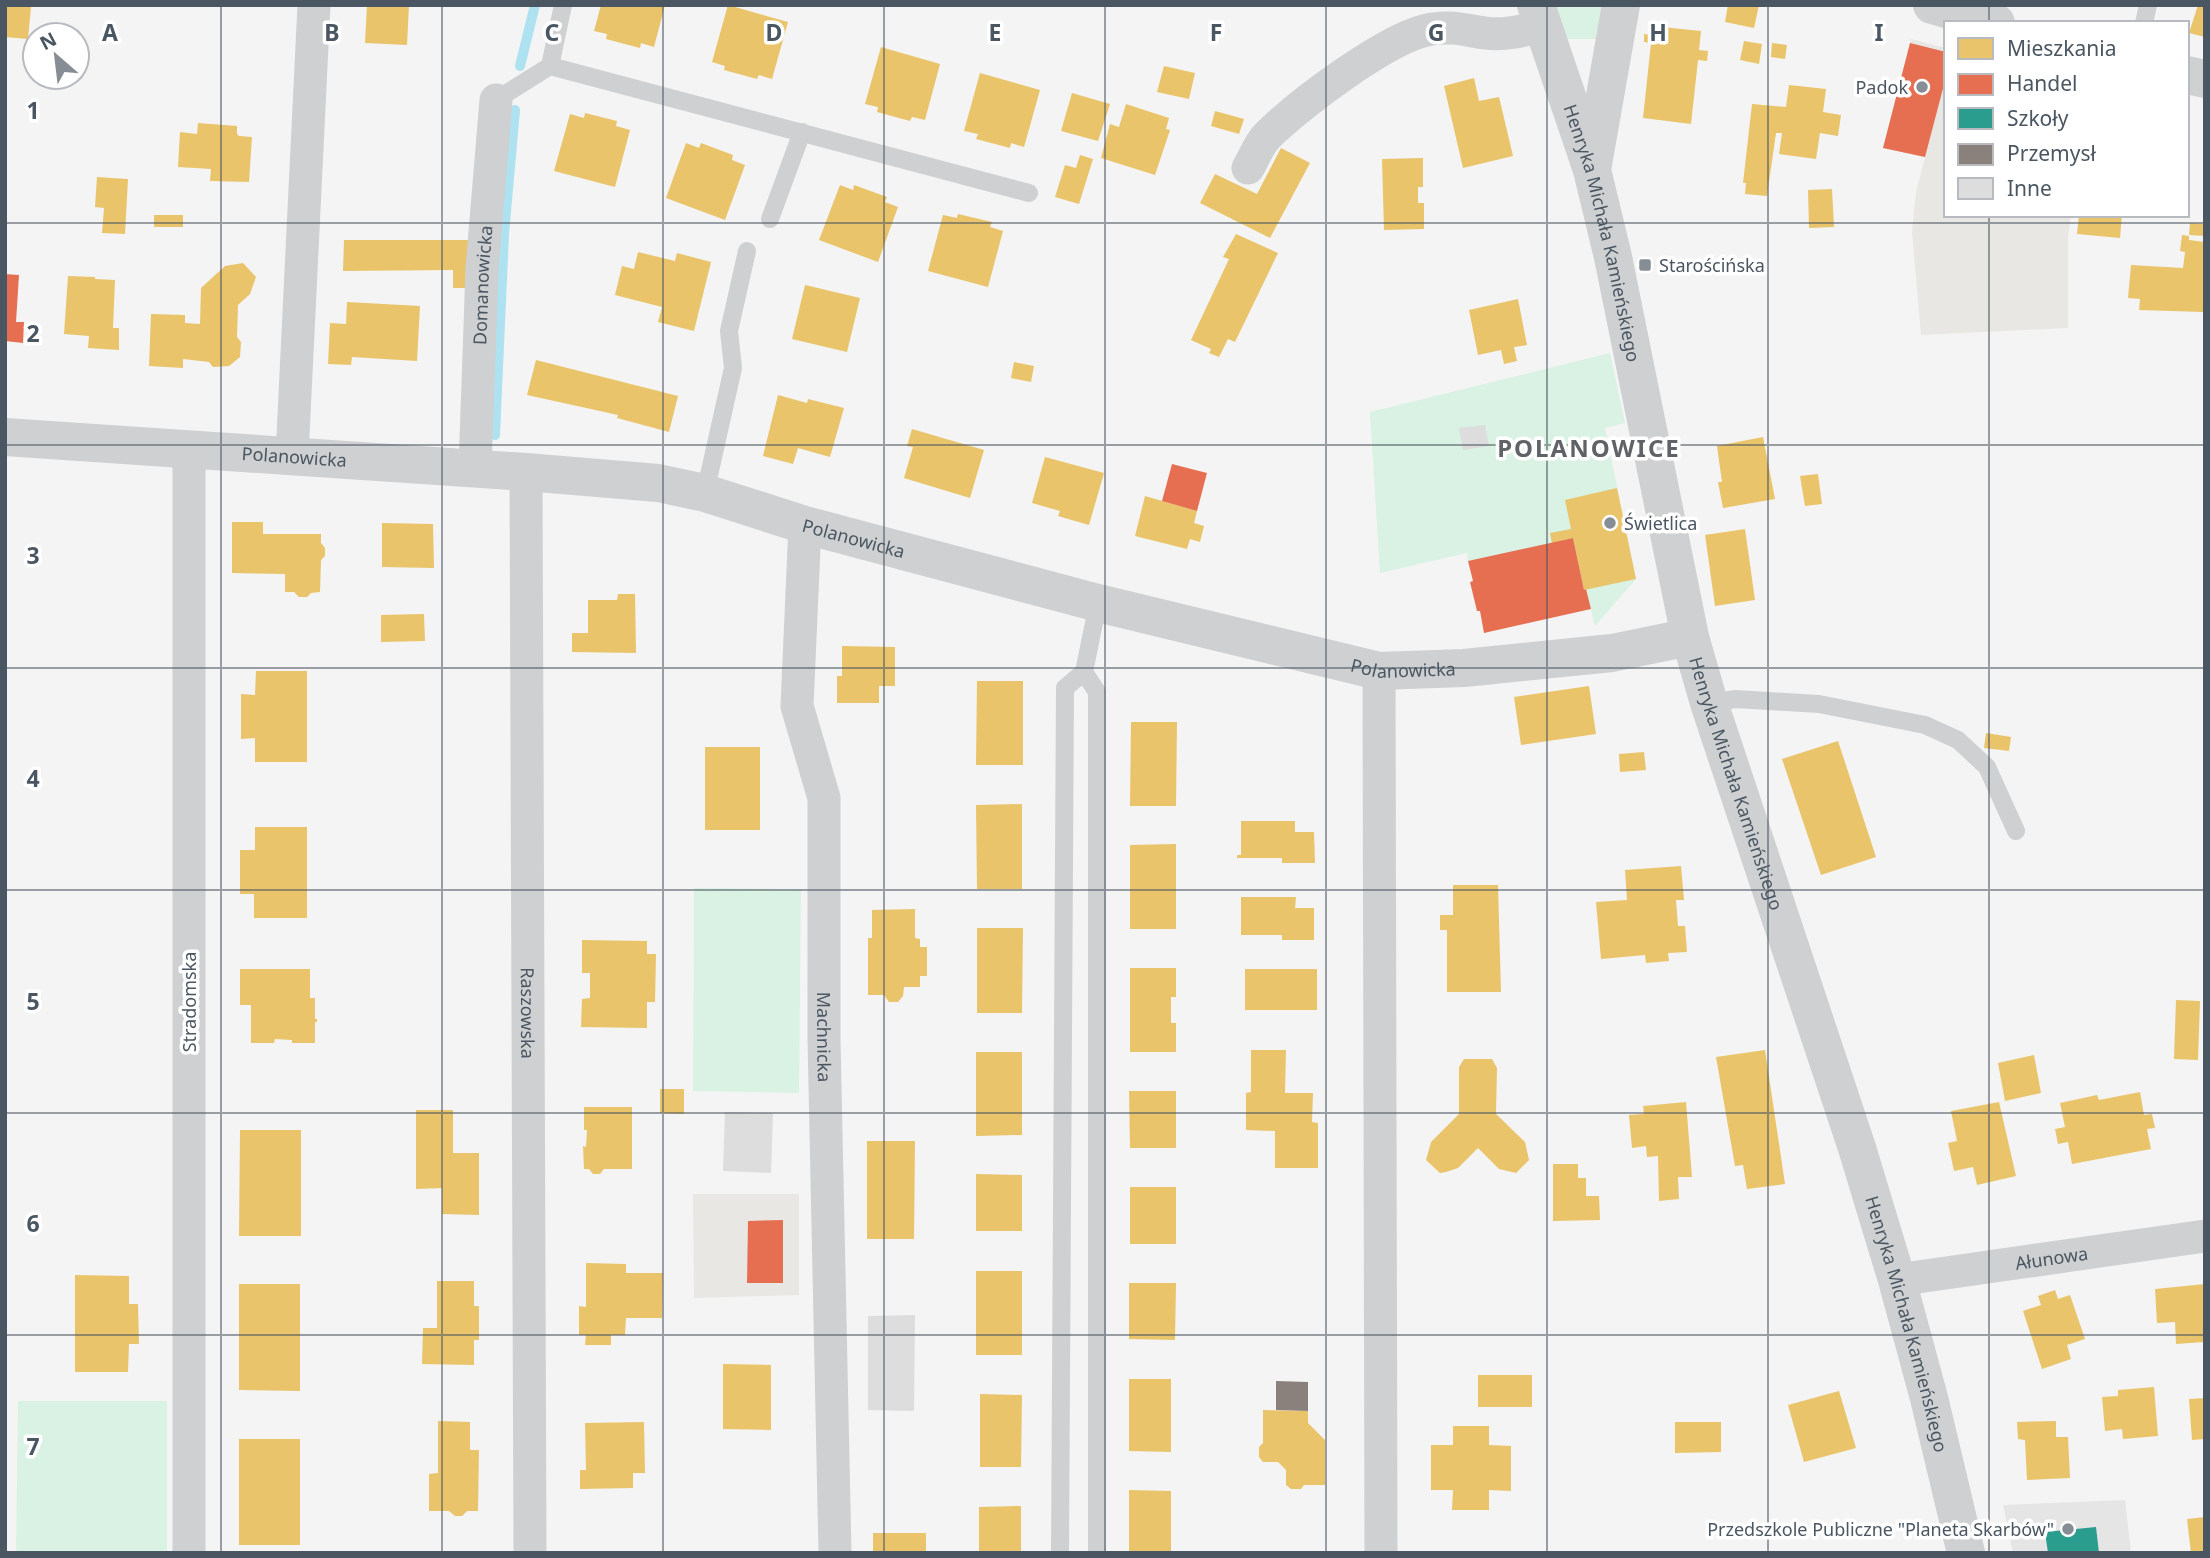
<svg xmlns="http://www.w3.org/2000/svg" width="2210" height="1558" font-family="'Noto Sans',sans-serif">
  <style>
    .commercial { fill: #e8e7e3 }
    .education { fill: #e6e5e6 }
    .green { fill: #d9f2e3 }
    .homes { fill: #e9c46a }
    .shops { fill: #e76f51 }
    .schools { fill: #2a9d8f }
    .industry { fill: #8a817c }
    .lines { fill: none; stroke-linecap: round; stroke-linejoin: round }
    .stream { stroke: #aee2f0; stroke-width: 10 }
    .building { fill: #ddddde }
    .service { stroke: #ced0d2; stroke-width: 18 }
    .minor { stroke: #ced0d2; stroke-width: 33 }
    .tertiary { stroke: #ced0d2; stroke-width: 38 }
    .grid { fill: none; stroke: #4a5661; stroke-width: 2; stroke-opacity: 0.55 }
    .poi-dot { fill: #868d94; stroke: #fff; stroke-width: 2.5 }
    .labels { text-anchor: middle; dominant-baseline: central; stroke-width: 7; stroke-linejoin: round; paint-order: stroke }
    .poi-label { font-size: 18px; fill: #4a5661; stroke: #fff; text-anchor: end }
    .street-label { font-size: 18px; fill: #4a5661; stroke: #fff }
    .district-label { font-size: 24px; font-weight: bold; letter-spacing: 2px; fill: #5f6368; stroke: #fff }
    .grid-label { font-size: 23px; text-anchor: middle; font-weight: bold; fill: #4a5661; stroke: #fff; stroke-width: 7; stroke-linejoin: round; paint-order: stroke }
  </style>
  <rect width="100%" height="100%" fill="#f4f4f4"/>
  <g class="commercial">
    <path d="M1911,39L1946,48V215H2071L2068,239V328L1921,335L1912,232L1916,192L1925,157L1883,148Z"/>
    <path d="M693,1194H799V1295L694,1298Z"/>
  </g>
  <path class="education" d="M2125,1500L2131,1553H2013L2003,1505Z"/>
  <g class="green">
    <path d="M1552,5H1604L1598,39H1567Z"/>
    <path d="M1610,353L1625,423L1605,428L1636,579L1595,626L1586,589L1468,561L1467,553L1380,573L1370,412Z"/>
    <path d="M694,888L801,889L799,1093L693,1091Z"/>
    <path d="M18,1401H167V1553H16Z"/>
  </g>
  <g class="homes">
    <path d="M5,5L31,7L28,39L5,37Z"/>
    <path d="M367,5H409L407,45L365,43Z"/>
    <path d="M601,5H665L654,47L641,43L640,48L606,39L607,34L594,31Z"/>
    <path d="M728,5L788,22L772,79L759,75L757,79L724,70L725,66L712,62Z"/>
    <path d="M1728,5H1759L1754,28L1725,22Z"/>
    <path d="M2198,5H2205V37L2189,33Z"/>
    <path d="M1662,27L1701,31L1699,50L1708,51L1707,61L1698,60L1691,124L1643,118L1651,43L1644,42V34L1652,35Z"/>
    <path d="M1744,41L1762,44L1759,64L1740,60Z"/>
    <path d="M1772,43L1787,45L1785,59L1771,57Z"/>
    <path d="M881,47L940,64L925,120L912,117L910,121L877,112L878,107L865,104Z"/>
    <path d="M1164,66L1195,73L1189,99L1157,92Z"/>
    <path d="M980,73L1040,90L1024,147L1011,143L1010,148L976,139L978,134L964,131Z"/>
    <path d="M1474,78L1479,101L1499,97L1513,156L1463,168L1444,86Z"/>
    <path d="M1789,85L1826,89L1823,112L1841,115L1838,136L1820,133L1816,159L1779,154L1782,133H1776L1767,196L1745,194L1746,183H1743L1752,104L1786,107Z"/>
    <path d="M1072,93L1110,104L1098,141L1061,131Z"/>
    <path d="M1126,104L1169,118L1166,129L1170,130L1155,175L1101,158L1110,124L1119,127Z"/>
    <path d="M1215,111L1244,119L1239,134L1211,126Z"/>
    <path d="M585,113L617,121L616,126L630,130L615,187L554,171L570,114L584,118Z"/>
    <path d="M198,123L237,126V134L239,136L252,137L249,182L210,181L211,169L178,167L180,132L197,134Z"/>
    <path d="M686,143L699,148L701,143L733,155L732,160L745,165L725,220L666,198Z"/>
    <path d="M1281,148L1310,163L1270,238L1200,203L1215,174L1257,194Z"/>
    <path d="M1080,155L1093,159L1079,204L1055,197L1065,165L1076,168Z"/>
    <path d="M1423,158V187H1418V203H1424V229L1384,230L1382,159Z"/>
    <path d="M97,177L128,179L125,234L102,233L104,208L95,207Z"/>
    <path d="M840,185L853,190L854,185L887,197L885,202L898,207L878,262L819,240Z"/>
    <path d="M1832,189L1834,227L1809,228L1808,190Z"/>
    <path d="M958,214L992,222L990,227L1003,231L988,287L928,271L943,215L957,218Z"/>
    <rect x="154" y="215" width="29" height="12"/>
    <path d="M2079,215H2122L2120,238L2077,234Z"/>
    <path d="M2190,223L2205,224V236L2189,235Z"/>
    <path d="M1236,234L1278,253L1235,342L1228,339L1219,357L1209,353L1211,349L1191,340L1229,259L1223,257Z"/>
    <path d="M2182,235L2189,236V240L2205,242L2203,312L2139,310L2140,299L2128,298L2131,265L2183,268L2185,252L2180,251Z"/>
    <path d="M344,240H470L467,288H453V270L343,271Z"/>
    <path d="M638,252L675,261L677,253L711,262L694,331L658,322L662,307L615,295L622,266L634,269Z"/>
    <path d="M243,263L256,277L250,294L238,305L237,337L241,342L240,357L229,366L213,367L209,362L183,359V368L149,366L151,314L185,315V323L200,324L201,288L225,266Z"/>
    <path d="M68,276L95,277V279L115,280L113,328H119V350L88,348L89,336L64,334Z"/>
    <path d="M805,285L860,298L847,352L792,339Z"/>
    <path d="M1518,299L1527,345L1514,347L1517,361L1504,364L1501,350L1478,355L1469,310Z"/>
    <path d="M347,302L420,306L417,361L352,357L351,365L328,364L330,323L346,324Z"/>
    <path d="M536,360L678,396L669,432L617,418L618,415L527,395Z"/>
    <path d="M1014,362L1034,366L1031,382L1011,378Z"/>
    <path d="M778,395L807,403L808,399L844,408L830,457L798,448L793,464L763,456Z"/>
    <path d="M912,429L984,450L970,498L904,478L913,447L907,446Z"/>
    <path d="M1763,437L1775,499L1723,508L1718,482H1722L1717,446Z"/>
    <path d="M1045,457L1104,473L1089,525L1058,516L1060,511L1032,503Z"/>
    <path d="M1818,474L1822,504L1805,506L1800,476Z"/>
    <path d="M1617,488L1636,579L1584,590L1573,538L1552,543L1550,533L1571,529L1565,500Z"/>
    <path d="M1145,496L1197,511L1194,523L1204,526L1200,542L1190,539L1187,549L1135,536Z"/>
    <path d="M232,522H263V534H321V543L325,548V556L321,560L320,592L311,593L307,597H299L294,592H285V574L232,573Z"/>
    <path d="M382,523L433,524L434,568L382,567Z"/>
    <path d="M1745,529L1755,600L1715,606L1705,535Z"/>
    <path d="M618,594H635L636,653L572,652V633H588V600H617Z"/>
    <path d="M424,614L425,641L381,642V615Z"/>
    <path d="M842,646L895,647V686H879V703H837V676H842Z"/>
    <path d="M256,671H307V762H255V738L241,739V694L255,695Z"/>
    <path d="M977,681H1023V765H976Z"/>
    <path d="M1589,686L1596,734L1521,745L1514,697Z"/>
    <path d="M1131,722H1177L1176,806H1130Z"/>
    <path d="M1986,733L2011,737L2009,751L1984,748Z"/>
    <path d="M1838,741L1876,857L1821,875L1782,759Z"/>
    <rect x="705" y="747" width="55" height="83"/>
    <path d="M1644,752L1646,770L1620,772L1619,754Z"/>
    <path d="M1022,804V889H977L976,805Z"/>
    <path d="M1241,821H1295V832H1314L1315,863H1282V858H1237V855H1241Z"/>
    <path d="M255,827H307V918H254V894H240V850H255Z"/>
    <path d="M1176,844V929H1130V845Z"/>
    <path d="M1681,866L1684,900H1676L1678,926H1685L1687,952L1668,953L1669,961L1646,963L1645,955L1601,959L1596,902L1627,900L1625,870Z"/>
    <path d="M1453,885H1498L1501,992H1447V930H1440V915H1453Z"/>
    <path d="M1241,897H1296L1295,908H1314V940H1282V935H1241Z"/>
    <path d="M915,909V938L920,939V947H927V976H920V987H904L903,996L898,1002H889L884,995H868V938H872V910Z"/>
    <path d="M977,928H1023L1022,1013H977Z"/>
    <path d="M582,940L647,941V954H656L655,1002H647V1028L581,1027L582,999L590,998V973H582Z"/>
    <path d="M1130,968H1176V997H1171V1023H1176V1052H1130Z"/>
    <path d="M240,969H310V998H315V1019H317V1022H315V1043H292V1040L275,1039L274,1043H251V1005H240Z"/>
    <rect x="1245" y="969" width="72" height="41"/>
    <path d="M2176,1000L2200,1001L2198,1060L2174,1059Z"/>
    <path d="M1251,1050H1286L1285,1093H1313L1312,1122L1318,1123V1168H1275V1131L1246,1130V1093L1251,1092Z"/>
    <path d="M1765,1050L1785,1184L1747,1189L1743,1165L1735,1166L1716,1057Z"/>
    <path d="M976,1052H1022V1135L976,1136Z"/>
    <path d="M2034,1055L2041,1093L2005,1101L1998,1063Z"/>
    <path d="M1464,1059H1492L1497,1068L1496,1114L1525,1142L1529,1160L1516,1173L1499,1169L1478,1148L1458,1168L1446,1172L1440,1173L1426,1160L1431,1142L1459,1114V1067Z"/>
    <path d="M660,1089H684V1114L660,1113Z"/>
    <path d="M1129,1091H1176V1148H1130Z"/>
    <path d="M2140,1092L2144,1115L2152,1114L2155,1128L2147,1129L2151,1149L2072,1164L2068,1142L2058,1144L2055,1129L2065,1127L2060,1103L2097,1095L2099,1100Z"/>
    <path d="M1686,1102L1692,1177H1678L1679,1199L1659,1201L1658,1156L1647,1157L1646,1146L1632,1148L1629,1115L1644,1114L1643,1106Z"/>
    <path d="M1999,1102L2016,1176L1977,1185L1973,1167L1954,1171L1948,1143L1957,1141L1951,1111Z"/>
    <path d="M584,1107H632V1169H604L600,1174H593L589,1169H584L583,1146L586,1147L587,1130H584Z"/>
    <path d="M416,1110H453V1153H479V1215L442,1214V1188L416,1189Z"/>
    <path d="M240,1130H301V1236H239Z"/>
    <path d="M867,1141H915L914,1239H867Z"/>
    <path d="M1553,1164H1578V1178H1586V1196H1599L1600,1220L1553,1221Z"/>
    <path d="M976,1174L1022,1175V1231H976Z"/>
    <rect x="1130" y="1187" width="46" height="57"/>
    <path d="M586,1263L626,1264V1273H663L662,1318H626L625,1335H611V1345H585L586,1335H579V1306L586,1307Z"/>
    <rect x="976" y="1271" width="46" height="84"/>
    <path d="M75,1275L129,1276V1304H138L139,1344H129L128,1372H75Z"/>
    <path d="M437,1281H474V1306H479V1340H474V1365L422,1364L423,1328H437Z"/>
    <path d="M1129,1283H1176L1175,1340L1129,1339Z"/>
    <path d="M239,1284H300V1391L239,1390Z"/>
    <path d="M2205,1284V1342L2176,1344L2175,1322L2157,1323L2155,1289Z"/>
    <path d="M2055,1290L2058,1299L2070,1295L2085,1339L2067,1345L2071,1359L2042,1369L2023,1311L2041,1305L2038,1296Z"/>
    <path d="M723,1364L771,1365V1430L723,1429Z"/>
    <rect x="1478" y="1375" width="54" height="32"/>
    <path d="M1129,1379H1171V1452L1129,1451Z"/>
    <path d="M2154,1387L2158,1436L2123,1439L2122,1429L2105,1431L2102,1397L2118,1396V1390Z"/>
    <path d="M1839,1391L1856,1448L1804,1462L1788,1405Z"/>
    <path d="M980,1394L1022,1395L1021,1467H980Z"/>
    <path d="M2205,1398V1439L2192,1440L2189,1399Z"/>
    <path d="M1263,1410L1308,1411V1423L1325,1440V1485H1304L1301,1489H1291L1286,1485V1470L1278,1462H1263L1259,1457V1447L1263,1443Z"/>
    <path d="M438,1421L470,1422V1450H479L478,1511H467L462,1516H455L449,1511H429V1474L438,1473Z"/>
    <path d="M2056,1421V1437H2068L2070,1478L2027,1480L2025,1440L2018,1439L2017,1422Z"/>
    <path d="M644,1422L645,1473H633V1488L580,1489V1470H586L585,1423Z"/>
    <path d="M1675,1422H1721V1452L1675,1453Z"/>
    <path d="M1453,1426H1489V1445L1511,1446V1491L1489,1490V1510H1452L1453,1490H1431V1445H1453Z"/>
    <rect x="239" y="1439" width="61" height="106"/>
    <path d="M1129,1490L1171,1491V1553H1129Z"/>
    <path d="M1021,1506V1553H979V1507Z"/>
    <path d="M2205,1517V1553H2191L2187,1519Z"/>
    <rect x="873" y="1533" width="53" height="20"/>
  </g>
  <g class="shops">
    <path d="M1910,43L1946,52V77L1925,157L1883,148Z"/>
    <path d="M5,274L19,275L16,322H24L23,343L5,341Z"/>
    <path d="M1172,464L1207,473L1197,511L1162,501Z"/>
    <path d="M1573,538L1584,590L1586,589L1591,609L1484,633L1480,611H1477L1470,582L1473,581L1468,561Z"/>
    <path d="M783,1220V1283H747L748,1221Z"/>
  </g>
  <path class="schools" d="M2096,1527L2099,1553H2048L2045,1532Z"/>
  <path class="industry" d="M1276,1381L1308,1382V1411L1276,1410Z"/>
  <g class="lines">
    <g class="stream">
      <path d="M520,66L535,5"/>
      <path d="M495,435L504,234L515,110"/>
    </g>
  </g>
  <g class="building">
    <path d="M1485,425L1489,446L1463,450L1459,428Z"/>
    <path d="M725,1112L773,1113L771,1173L723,1171Z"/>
    <path d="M915,1315L914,1411L868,1410V1316Z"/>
  </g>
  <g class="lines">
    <g class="service">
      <path d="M2144,23L2148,5"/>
      <path d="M550,66L1029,193"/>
      <path d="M496,100L550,66L563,5"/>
      <path d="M770,219L802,132"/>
      <path d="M705,493L733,368L729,331L747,251"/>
      <path d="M1084,672L1097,692V1553"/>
      <path d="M1709,703L1736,699L1819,704L1925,725L1958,740L1987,767L2016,831"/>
      <path d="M1060,1553L1065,688L1084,672L1098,603"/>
    </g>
    <g class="minor">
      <path d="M1248,168C1254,158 1259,144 1267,136C1298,105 1390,35 1432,29C1455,26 1464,30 1485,33C1504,36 1525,30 1543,26"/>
      <path d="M189,451V1553"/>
      <path d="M292,456L314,5"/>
      <path id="s1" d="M475,469L482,268L496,100"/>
      <path id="s2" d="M526,472L530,1553"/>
      <path id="s3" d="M805,525L797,706L824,798V1039L835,1553"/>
      <path d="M1379,671L1381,1553"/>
      <path id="s4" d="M1897,1280L2205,1236"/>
    </g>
    <g class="tertiary">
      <path id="s5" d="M1536,5L1592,170L1613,257L1690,637L1709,703L1857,1148L1897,1280L1929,1398L1966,1553"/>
      <path d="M1932,5L1996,23"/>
      <path d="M2187,75L2205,79"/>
      <path d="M1593,164L1621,5"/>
      <path id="s6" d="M5,437L526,472L658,483L705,493L805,525L1098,603L1379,671L1464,668L1612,653L1690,637"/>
    </g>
  </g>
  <path class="grid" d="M221,5V1553M442,5V1553M663,5V1553M884,5V1553M1105,5V1553M1326,5V1553M1547,5V1553M1768,5V1553M1989,5V23M1989,215V1553M5,223H2205M5,445H2205M5,668H2205M5,890H2205M5,1113H2205M5,1335H2205"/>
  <g class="poi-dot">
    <circle cx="1922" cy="87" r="7"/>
    <rect x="1638" y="258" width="14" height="14" rx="3.5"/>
    <circle cx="1610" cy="523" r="7"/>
    <circle cx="2068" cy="1529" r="7"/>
  </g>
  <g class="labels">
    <g class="poi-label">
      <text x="1908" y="87">Padok</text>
      <text x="1659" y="265" text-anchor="start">Starościńska</text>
      <text x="1624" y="523" text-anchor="start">Świetlica</text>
      <text x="2054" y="1529">Przedszkole Publiczne "Planeta Skarbów"</text>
    </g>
    <g class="street-label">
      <text stroke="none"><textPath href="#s5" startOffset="238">Henryka Michała Kamieńskiego</textPath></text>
      <text stroke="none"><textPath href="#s1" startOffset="184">Domanowicka</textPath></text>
      <text stroke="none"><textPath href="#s6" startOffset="290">Polanowicka</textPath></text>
      <text stroke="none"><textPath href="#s6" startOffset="858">Polanowicka</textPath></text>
      <text stroke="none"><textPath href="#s6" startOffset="1424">Polanowicka</textPath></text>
      <text stroke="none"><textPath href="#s5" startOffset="805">Henryka Michała Kamieńskiego</textPath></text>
      <text transform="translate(189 1002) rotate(-90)">Stradomska</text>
      <text stroke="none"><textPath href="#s2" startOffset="541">Raszowska</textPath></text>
      <text stroke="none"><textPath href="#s3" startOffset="516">Machnicka</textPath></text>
      <text stroke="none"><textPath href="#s4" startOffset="156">Ałunowa</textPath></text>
      <text stroke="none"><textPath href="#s5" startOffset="1372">Henryka Michała Kamieńskiego</textPath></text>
    </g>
    <g class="district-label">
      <text x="1589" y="447">POLANOWICE</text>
    </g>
  </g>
  <g class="grid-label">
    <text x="110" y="41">A</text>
    <text x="332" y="41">B</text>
    <text x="552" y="41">C</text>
    <text x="774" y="41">D</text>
    <text x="995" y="41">E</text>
    <text x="1216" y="41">F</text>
    <text x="1436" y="41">G</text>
    <text x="1658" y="41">H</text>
    <text x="1879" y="41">I</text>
    <text x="33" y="119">1</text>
    <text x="33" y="342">2</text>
    <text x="33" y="564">3</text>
    <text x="33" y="787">4</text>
    <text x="33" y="1010">5</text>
    <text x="33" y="1232">6</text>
    <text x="33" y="1455">7</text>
  </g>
  <rect width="2210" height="1558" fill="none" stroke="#4a5661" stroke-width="14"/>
  <rect x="1944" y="21" width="245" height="196" fill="#ffffff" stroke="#b7bbc0" stroke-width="2"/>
  <rect x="1958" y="38" width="35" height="21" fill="#e9c46a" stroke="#b7bbc0" stroke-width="2"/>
  <text x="2007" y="56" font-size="21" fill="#4a5661">Mieszkania</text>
  <rect x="1958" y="74" width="35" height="21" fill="#e76f51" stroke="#b7bbc0" stroke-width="2"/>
  <text x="2007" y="91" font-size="21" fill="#4a5661">Handel</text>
  <rect x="1958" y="108" width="35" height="21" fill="#2a9d8f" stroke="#b7bbc0" stroke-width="2"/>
  <text x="2007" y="126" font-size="21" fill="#4a5661">Szkoły</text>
  <rect x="1958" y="144" width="35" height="21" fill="#8a817c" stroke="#b7bbc0" stroke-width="2"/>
  <text x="2007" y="161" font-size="21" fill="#4a5661">Przemysł</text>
  <rect x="1958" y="178" width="35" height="21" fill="#ddddde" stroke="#b7bbc0" stroke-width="2"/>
  <text x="2007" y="196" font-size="21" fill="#4a5661">Inne</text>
  <g transform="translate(56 56) rotate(332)"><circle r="33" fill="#ffffff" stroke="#b7bbc0" stroke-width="2"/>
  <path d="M0-5L12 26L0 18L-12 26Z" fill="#868d94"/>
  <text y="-10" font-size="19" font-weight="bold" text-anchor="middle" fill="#4a5661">N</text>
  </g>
</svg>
